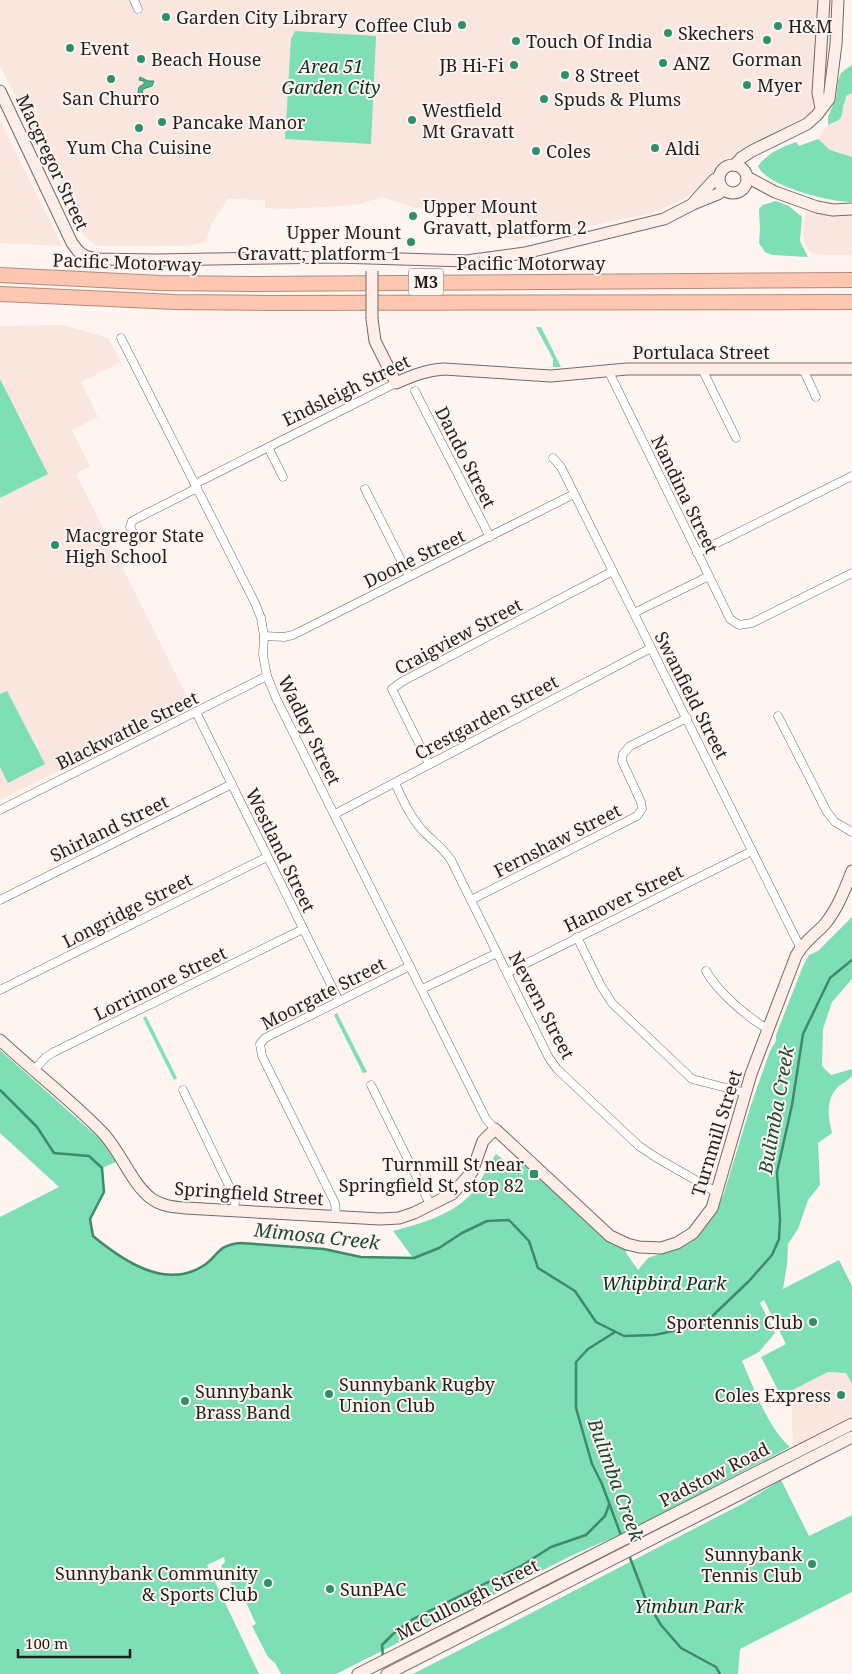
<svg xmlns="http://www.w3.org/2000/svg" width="852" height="1674" font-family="'Noto Serif',serif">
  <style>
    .built { fill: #f8e6df }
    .green { fill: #7edeb4 }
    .water { fill: #4ab98d; stroke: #3e8a6b }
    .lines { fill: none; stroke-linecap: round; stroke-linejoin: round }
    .stream { stroke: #3e8a6b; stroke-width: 2.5 }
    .street-casing { stroke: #726a66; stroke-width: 9 }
    .secondary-casing { stroke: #726a66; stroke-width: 13 }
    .highway-casing { stroke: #b18c7e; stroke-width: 16 }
    .street { stroke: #fff; stroke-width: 8 }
    .secondary { stroke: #ffeee8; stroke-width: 11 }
    .highway { stroke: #fec7b2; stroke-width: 14 }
    .secondary-bridge-casing { stroke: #726a66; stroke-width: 13; stroke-linecap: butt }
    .secondary-bridge { stroke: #ffeee8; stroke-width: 11 }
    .poi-dot { fill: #2e906b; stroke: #fef4f0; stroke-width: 2 }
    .labels { text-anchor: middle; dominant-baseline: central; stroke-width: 4; stroke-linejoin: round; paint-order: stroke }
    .shield { fill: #fef4f0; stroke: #645e5c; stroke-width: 1 }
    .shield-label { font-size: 16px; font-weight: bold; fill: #221e1d }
    .poi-label { font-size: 18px; fill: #221e1d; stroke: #fef4f0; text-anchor: start }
    .park-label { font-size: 18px; font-style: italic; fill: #013322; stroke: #fef4f0 }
    .street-label { font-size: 18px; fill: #221e1d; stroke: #fef4f0 }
    .water-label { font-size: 19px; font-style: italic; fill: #1c4a37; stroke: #fef4f0 }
  </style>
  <rect width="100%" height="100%" fill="#fef4f0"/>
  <g class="built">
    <path d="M0,0H819L814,90L812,112L720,162L712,177L697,191L678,202L649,214L516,241L496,235L489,219L473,224L463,209L415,208L382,197L356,205L288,209L265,208V200L228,199L212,223L207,239L202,243L185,246H97L87,239L81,231L45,153L0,66Z"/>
    <path d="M852,65V157L830,150L818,139L833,118L843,96L844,69Z"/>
    <path d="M0,120L62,246L0,243Z"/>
    <path d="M806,209L828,215L852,214V255H823L812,253L805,245L803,233Z"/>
    <path d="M64,325L108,338L121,362L81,382L98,417L72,430L90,466L76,474L191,705L0,800V326Z"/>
    <path d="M828,1372L847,1373L852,1384V1416L793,1447L791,1391Z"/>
  </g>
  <g class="green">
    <path d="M295,31L376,36L371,144L285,139L291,39Z"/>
    <path d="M852,65V93L846,96C846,101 843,104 843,108C841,122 840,119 828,125V117L836,98L838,81L841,73Z"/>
    <path d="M818,139L830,150L852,157V202C832,203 765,186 758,166C768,153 780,148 796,142L799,146Z"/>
    <path d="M776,201L789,206L802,217L800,241L808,257L772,255L765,252L759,243L760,230L759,209L763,205Z"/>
    <path d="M536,327H541L561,367H553V359Z"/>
    <path d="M0,379L48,474L0,498Z"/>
    <path d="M7,691L45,764L8,783L0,767V694Z"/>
    <path d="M852,917V979L832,1002L823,1029L822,1066L831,1075L852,1069V1076C847,1082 840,1084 836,1089C826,1101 828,1118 832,1133L818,1143L820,1185L808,1200L798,1229L788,1244L787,1265L783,1289L839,1260L852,1286V1384L846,1373L828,1372L781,1396L761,1357L786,1344L764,1300L760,1303L775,1333L759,1352L742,1361C754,1388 768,1428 790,1447L628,1531L575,1554L336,1674H281L275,1663L268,1657L252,1626L256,1624L245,1600L241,1602L221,1566L225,1562L224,1557L207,1565L259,1674H0V1217L59,1187L0,1133V1050L102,1141L116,1162L102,1168L104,1192L90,1219L93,1236C122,1260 165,1290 203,1266C219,1256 216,1245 241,1243L324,1249L361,1257L413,1258L393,1231C419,1224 453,1215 472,1193C482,1181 487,1166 496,1154L523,1175L520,1161L611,1244L627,1249L626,1253L638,1270L648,1258L683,1246L695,1238L705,1228L714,1216L724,1193L751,1105L770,1051L776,1041V1035L803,966L809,955L818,951Z"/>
    <path d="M337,1013L367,1072L363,1073L334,1015Z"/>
    <path d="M146,1016L177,1078L174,1080L143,1018Z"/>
    <path d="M781,1480L809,1536L852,1515V1592L740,1649L738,1674H413L742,1504Z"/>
  </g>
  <path class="water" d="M140,77L148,81H154L152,86L143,89L142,93L147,100L143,104L141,102V96L138,92L139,87L144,84V81L139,80Z"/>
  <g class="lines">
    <g class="stream">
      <path d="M0,1090L37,1127L54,1153L89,1156L102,1168L104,1192L90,1219L93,1236C122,1260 165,1290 203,1266C219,1256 216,1245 241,1243L324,1249L361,1257L414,1258L439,1248L462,1233L487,1221L509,1220L529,1241L538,1268L575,1291L596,1322L624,1336L654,1335L703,1325L749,1281L772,1255L779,1239L780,1219L777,1172L792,1105L803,1034L830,978L852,960"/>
      <path d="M615,1332L588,1349L576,1362V1408L592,1464L602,1484L622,1538"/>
      <path d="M629,1555L646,1600L661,1625L681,1648L716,1667L720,1674"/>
      <path d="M383,1658L382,1645L393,1634L413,1619L521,1566L551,1547L586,1535L605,1516L609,1505"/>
    </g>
    <g class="street-casing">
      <g id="street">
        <path d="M134,0L138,9"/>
        <path d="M121,338L255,603L261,618L264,636L263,655L267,676L276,698L486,1119L495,1129"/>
        <path d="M702,369L736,438"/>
        <path d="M803,369L816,397"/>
        <path d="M608,370L730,619L739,625L752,623L852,573"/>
        <path d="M415,391L490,537"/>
        <path d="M268,447L283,477"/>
        <path d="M553,458L561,467L800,947"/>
        <path d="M195,484L396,383"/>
        <path d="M365,489L409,576"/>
        <path d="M137,540L130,527L132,521L197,488"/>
        <path d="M697,553L852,476"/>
        <path d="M634,613L709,576"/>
        <path d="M264,636L284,637L293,635L574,494"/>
        <path d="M196,712L339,1001"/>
        <path d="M778,716L827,812L835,822L852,832"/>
        <path d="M429,764L392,689L403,681L613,571"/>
        <path d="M395,783C403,800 410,817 423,831C433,841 443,848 451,860L549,1058L557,1069L639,1146L657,1158L718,1193"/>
        <path d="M0,810L267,676"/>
        <path d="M335,814L651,648"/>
        <path d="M0,900L232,784"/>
        <path d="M471,900L637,816L642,809L641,802L622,761L623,754L630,746L687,718"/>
        <path d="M577,937L601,986L612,1003L692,1079L746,1093"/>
        <path d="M706,971C717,991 748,1018 768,1029"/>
        <path d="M507,973L752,851"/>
        <path d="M422,989L497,953"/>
        <path d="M0,990L267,857"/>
        <path d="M35,1069L46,1057L54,1052L303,929"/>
        <path d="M371,1085L431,1206"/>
        <path d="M183,1090L231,1190L235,1201L234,1210"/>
        <path d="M336,1216L335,1203L262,1056L260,1044L265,1038L410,966"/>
      </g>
    </g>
    <g class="secondary-casing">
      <g id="secondary">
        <path d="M0,91L72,243L78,251L85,256L97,259L154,260L336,257L466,261L525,253L664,219L693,204L718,194L723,190"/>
        <path d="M821,108L818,93L824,0"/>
        <circle cx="733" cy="179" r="14"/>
        <path d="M735,165L741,158L752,151L807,124L817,115L829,99L836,44L838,0"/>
        <path d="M747,177L775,192L817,207L833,210L852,209"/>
        <path d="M694,202L714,180L719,177"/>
        <path d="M372,319L375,341L396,383C412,376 426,370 444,369L551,376L627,369H852"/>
        <path d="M0,1040C33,1071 70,1099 102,1132C120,1150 132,1185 152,1199C162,1206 173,1207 185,1208L380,1219L399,1218L414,1213L452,1194L472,1172L483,1141L495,1129L610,1236L627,1244L639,1247L661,1248L677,1243L693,1233L712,1208L751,1074L796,956C803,942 815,935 825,924C838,908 845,889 852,871"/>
        <path d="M358,1674L852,1424"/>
        <path d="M387,1674L852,1437"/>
      </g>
    </g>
    <g class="highway-casing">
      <g id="highway">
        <path d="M0,275L161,283L254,284L852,280"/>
        <path d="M0,294L175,302L268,303L852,302"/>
      </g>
    </g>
    <use href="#street" class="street"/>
    <use href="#secondary" class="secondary"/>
    <use href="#highway" class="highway"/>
    <g class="secondary-bridge-casing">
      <path id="secondary-bridge" d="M372,319V271"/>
    </g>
    <use href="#secondary-bridge" class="secondary-bridge"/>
  </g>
  <g class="poi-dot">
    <circle cx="166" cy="17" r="5"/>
    <circle cx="462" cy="25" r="5"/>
    <circle cx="778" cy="26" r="5"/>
    <circle cx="668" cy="33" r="5"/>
    <circle cx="767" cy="40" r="5"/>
    <circle cx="516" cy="41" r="5"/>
    <circle cx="70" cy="48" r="5"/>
    <circle cx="141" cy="59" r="5"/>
    <circle cx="663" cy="63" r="5"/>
    <circle cx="514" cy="65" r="5"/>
    <circle cx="565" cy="75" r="5"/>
    <circle cx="111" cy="79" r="5"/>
    <circle cx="747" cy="85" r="5"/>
    <circle cx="544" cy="99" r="5"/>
    <circle cx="412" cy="120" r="5"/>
    <circle cx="162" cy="122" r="5"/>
    <circle cx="139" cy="128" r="5"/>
    <circle cx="655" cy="148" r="5"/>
    <circle cx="536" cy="151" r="5"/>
    <circle cx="413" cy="216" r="5"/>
    <circle cx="411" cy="242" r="5"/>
    <circle cx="55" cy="545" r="5"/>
    <rect x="529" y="1169" width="10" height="10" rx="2.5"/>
    <circle cx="813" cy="1322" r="5"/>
    <circle cx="329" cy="1394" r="5"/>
    <circle cx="841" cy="1395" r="5"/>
    <circle cx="185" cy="1401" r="5"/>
    <circle cx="812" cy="1564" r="5"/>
    <circle cx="268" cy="1583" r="5"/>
    <circle cx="330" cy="1589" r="5"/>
  </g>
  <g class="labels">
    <rect class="shield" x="408.5" y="268.5" width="35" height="27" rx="4"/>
    <g class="shield-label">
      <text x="426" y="282">M3</text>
    </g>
    <g class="poi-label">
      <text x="176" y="17">Garden City Library</text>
      <text x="452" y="25" text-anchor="end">Coffee Club</text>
      <text x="788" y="26">H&amp;M</text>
      <text x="678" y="33">Skechers</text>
      <text x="526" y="41">Touch Of India</text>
      <text x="80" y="48">Event</text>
      <text x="151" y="59">Beach House</text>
      <text x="767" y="59" text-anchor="middle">Gorman</text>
      <text x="673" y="63">ANZ</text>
      <text x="504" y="65" text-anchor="end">JB Hi-Fi</text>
      <text x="575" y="75">8 Street</text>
      <text x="757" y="85">Myer</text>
      <text x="111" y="98" text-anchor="middle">San Churro</text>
      <text x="554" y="99">Spuds &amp; Plums</text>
      <text x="422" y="110">Westfield<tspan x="422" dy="21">Mt Gravatt</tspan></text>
      <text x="172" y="122">Pancake Manor</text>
      <text x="139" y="147" text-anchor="middle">Yum Cha Cuisine</text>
      <text x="665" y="148">Aldi</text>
      <text x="546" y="151">Coles</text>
      <text x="423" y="206">Upper Mount<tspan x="423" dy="21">Gravatt, platform 2</tspan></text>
      <text x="401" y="232" text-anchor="end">Upper Mount<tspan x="401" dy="21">Gravatt, platform 1</tspan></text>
      <text x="65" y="535">Macgregor State<tspan x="65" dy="21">High School</tspan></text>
      <text x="524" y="1164" text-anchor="end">Turnmill St near<tspan x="524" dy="21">Springfield St, stop 82</tspan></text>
      <text x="803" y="1322" text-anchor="end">Sportennis Club</text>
      <text x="339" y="1384">Sunnybank Rugby<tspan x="339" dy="21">Union Club</tspan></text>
      <text x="195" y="1391">Sunnybank<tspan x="195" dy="21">Brass Band</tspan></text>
      <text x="831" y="1395" text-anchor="end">Coles Express</text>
      <text x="802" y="1554" text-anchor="end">Sunnybank<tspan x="802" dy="21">Tennis Club</tspan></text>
      <text x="258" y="1573" text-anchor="end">Sunnybank Community<tspan x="258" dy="21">&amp; Sports Club</tspan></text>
      <text x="340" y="1589">SunPAC</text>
    </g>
    <g class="park-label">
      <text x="331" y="66">Area 51<tspan x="331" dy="21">Garden City</tspan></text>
      <text x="664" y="1283">Whipbird Park</text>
      <text x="689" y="1606">Yimbun Park</text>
    </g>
    <g class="street-label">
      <text transform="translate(53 162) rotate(65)">Macgregor Street</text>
      <text transform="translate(127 262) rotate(2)">Pacific Motorway</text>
      <text x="531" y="263">Pacific Motorway</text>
      <text x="701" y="352">Portulaca Street</text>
      <text transform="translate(346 390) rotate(-26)">Endsleigh Street</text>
      <text transform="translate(466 457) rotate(63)">Dando Street</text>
      <text transform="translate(685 494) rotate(64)">Nandina Street</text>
      <text transform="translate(414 558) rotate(-26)">Doone Street</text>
      <text transform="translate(458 636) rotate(-28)">Craigview Street</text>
      <text transform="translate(692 695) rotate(63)">Swanfield Street</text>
      <text transform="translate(486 717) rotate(-28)">Crestgarden Street</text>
      <text transform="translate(127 730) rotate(-26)">Blackwattle Street</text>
      <text transform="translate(310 730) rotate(64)">Wadley Street</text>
      <text transform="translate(109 828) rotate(-26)">Shirland Street</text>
      <text transform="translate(557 840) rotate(-27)">Fernshaw Street</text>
      <text transform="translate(281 850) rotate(64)">Westland Street</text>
      <text transform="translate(623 898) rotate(-26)">Hanover Street</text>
      <text transform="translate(127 910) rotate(-27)">Longridge Street</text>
      <text transform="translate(160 983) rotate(-26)">Lorrimore Street</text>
      <text transform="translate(323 993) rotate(-27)">Moorgate Street</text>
      <text transform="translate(542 1005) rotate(62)">Nevern Street</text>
      <text transform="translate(716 1133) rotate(-73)">Turnmill Street</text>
      <text transform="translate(249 1193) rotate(4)">Springfield Street</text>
      <text transform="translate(714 1474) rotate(-27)">Padstow Road</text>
      <text transform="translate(467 1599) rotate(-27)">McCullough Street</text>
    </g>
    <g class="water-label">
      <text transform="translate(776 1110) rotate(-80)">Bulimba Creek</text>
      <text transform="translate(317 1236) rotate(6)">Mimosa Creek</text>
      <text transform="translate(616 1480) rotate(70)">Bulimba Creek</text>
    </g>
  </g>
  <path d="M18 1649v8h112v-8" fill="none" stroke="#221e1d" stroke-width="2.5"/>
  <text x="25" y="1649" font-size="15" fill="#221e1d" stroke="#fef4f0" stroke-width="4" paint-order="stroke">100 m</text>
</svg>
